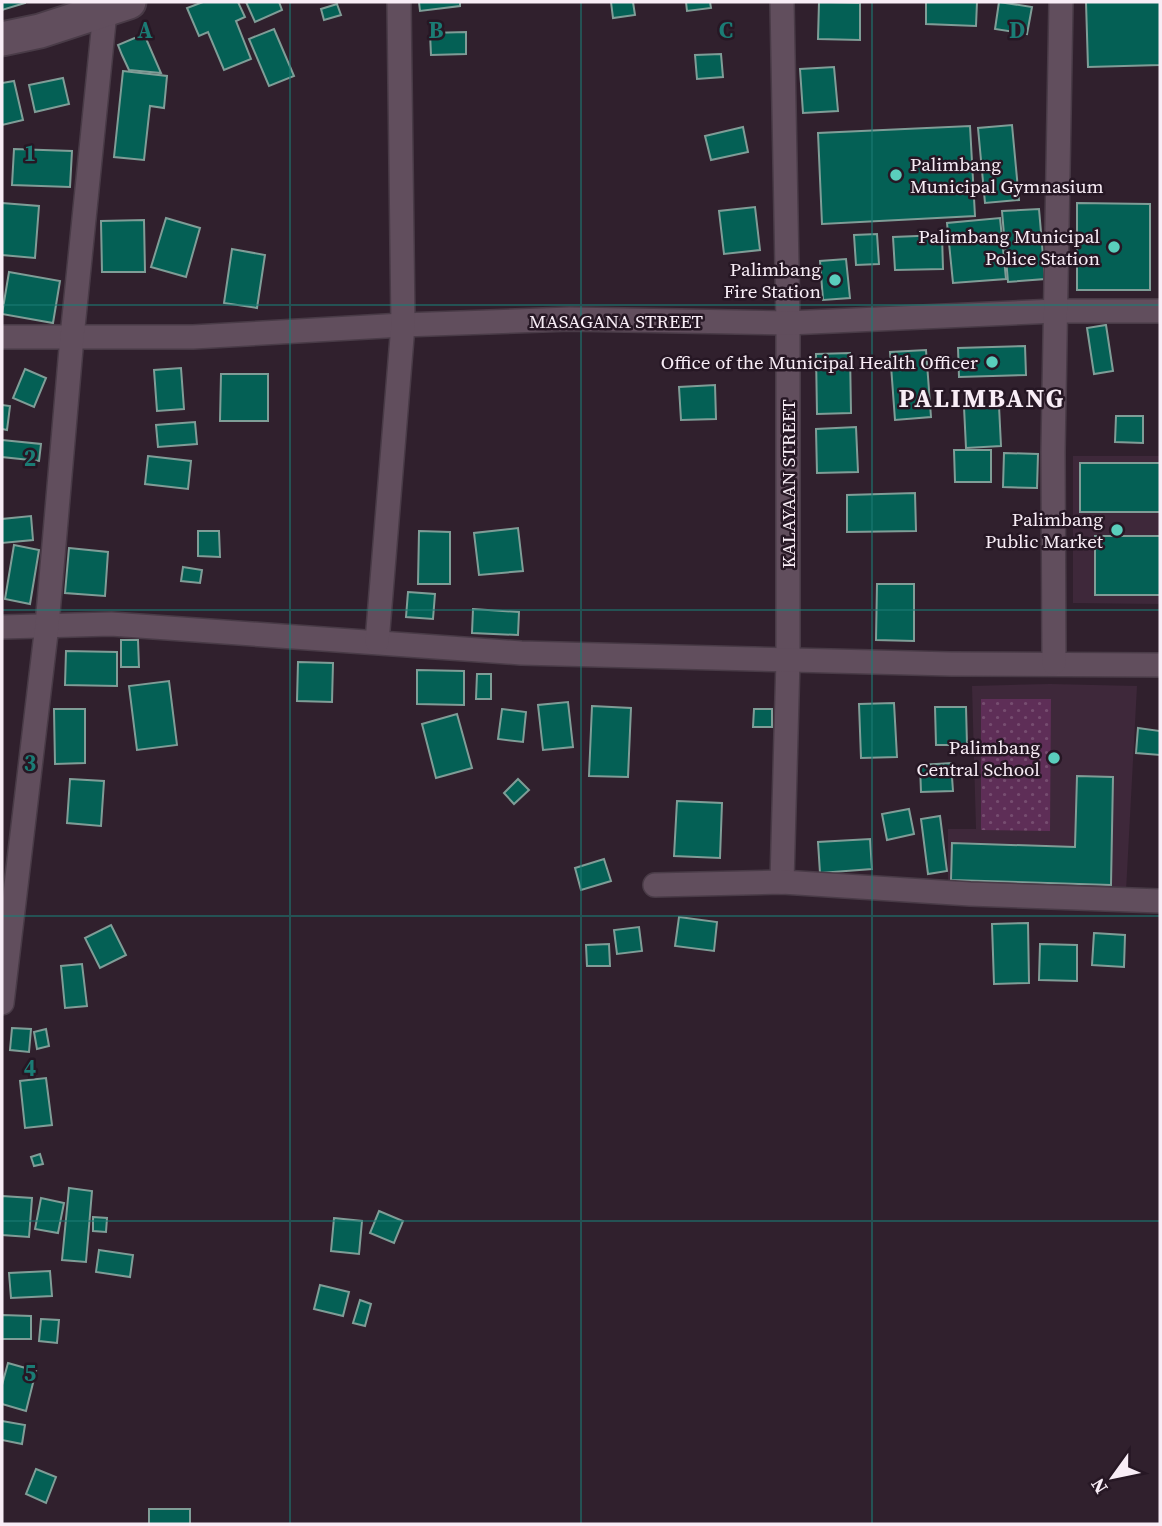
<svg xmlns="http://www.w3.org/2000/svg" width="1162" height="1526" font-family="'Source Serif 4',serif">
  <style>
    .built { fill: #3e283a }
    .park { fill: url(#park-dots) }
    .building { fill: #046055; stroke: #7f9d97; stroke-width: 2 }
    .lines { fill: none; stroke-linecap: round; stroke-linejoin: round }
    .street-casing { stroke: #493b47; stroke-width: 26 }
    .secondary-casing { stroke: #493b47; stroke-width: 37 }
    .street { stroke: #614e5d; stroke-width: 23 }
    .secondary { stroke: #614e5d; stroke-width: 33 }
    .grid { fill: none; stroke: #1b7c75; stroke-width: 2; stroke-opacity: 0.55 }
    .poi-dot { fill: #5acebc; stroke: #261724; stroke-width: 2.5 }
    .labels { text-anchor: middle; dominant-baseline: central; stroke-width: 5; stroke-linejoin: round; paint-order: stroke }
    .poi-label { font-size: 19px; fill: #f8edf6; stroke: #261724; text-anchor: end }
    .street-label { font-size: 19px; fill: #f8edf6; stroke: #261724 }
    .district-label { font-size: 26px; font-weight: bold; letter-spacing: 2px; fill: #f8edf6; stroke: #261724 }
    .grid-label { font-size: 23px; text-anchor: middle; font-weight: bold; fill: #1b7c75; stroke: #261724; stroke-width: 5; stroke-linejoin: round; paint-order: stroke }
  </style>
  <defs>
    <pattern id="park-dots" width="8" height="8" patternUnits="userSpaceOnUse" patternTransform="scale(1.75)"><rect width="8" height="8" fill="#5e2e57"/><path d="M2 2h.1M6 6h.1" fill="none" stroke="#764d70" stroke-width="1.8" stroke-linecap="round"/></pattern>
  </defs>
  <rect width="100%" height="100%" fill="#30202d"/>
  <g class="built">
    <path d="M1073,456H1160V604L1073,603Z"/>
    <path d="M1050,684L1137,686L1126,891L948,888V829H976L972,686Z"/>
  </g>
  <path class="park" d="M981,699H1051L1050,831L981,830Z"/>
  <g class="building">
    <path d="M2,2H25V3L2,10Z"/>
    <path d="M203,2H238L245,17L236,21L251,59L224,70L208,32L199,36L187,8Z"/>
    <path d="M246,2H279L282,10L255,22Z"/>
    <path d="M419,2H460V6L420,11Z"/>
    <path d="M611,2H633L635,15L613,18Z"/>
    <path d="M686,2H710L711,8L687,11Z"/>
    <path d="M819,2L860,3V40L818,39Z"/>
    <path d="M926,2H977L976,26L926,24Z"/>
    <path d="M999,2L1032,7L1027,34L995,29Z"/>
    <path d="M1086,2H1160V65L1088,67Z"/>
    <path d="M337,4L341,15L324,20L321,9Z"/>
    <path d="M274,29L294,76L269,86L249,39Z"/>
    <path d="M466,32V54L431,55L430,33Z"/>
    <path d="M144,34L161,73L129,70L122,55L118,45Z"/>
    <path d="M721,54L723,77L697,79L695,55Z"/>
    <path d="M834,67L838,111L803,113L800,69Z"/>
    <path d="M123,71L167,76L164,108L150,106L144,160L114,157Z"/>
    <path d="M63,78L69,104L35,112L29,85Z"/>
    <path d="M14,81L23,120L2,125V83Z"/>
    <path d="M1012,125L1019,200L985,203L978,128Z"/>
    <path d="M970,126L975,216L822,224L818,133Z"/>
    <path d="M743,127L748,152L711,160L705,136Z"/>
    <path d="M14,149L72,151L70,187L12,185Z"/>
    <path d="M2,203L39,206L35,258L2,255Z"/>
    <path d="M1077,203L1150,204V290H1077Z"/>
    <path d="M755,207L760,250L724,254L719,211Z"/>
    <path d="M1039,209L1045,279L1008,282L1002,211Z"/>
    <path d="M166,218L200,228L186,277L151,267Z"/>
    <path d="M1000,218L1006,279L953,283L947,223Z"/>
    <path d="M144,220L145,272H102L101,221Z"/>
    <path d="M877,234L879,264L856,265L854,235Z"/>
    <path d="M942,235L943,269L895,270L893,237Z"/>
    <path d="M232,249L265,255L257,308L224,303Z"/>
    <path d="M846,259L850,298L823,300L820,261Z"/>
    <path d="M9,272L60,281L53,323L2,314Z"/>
    <path d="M1106,325L1113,371L1094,374L1087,328Z"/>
    <path d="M1025,346L1026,375L959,377L958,348Z"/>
    <path d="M926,350L931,417L895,420L890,352Z"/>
    <path d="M850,353L851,413L817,414L816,354Z"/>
    <path d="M181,368L184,409L157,411L154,370Z"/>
    <path d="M25,369L46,378L34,407L13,398Z"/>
    <path d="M221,374H268V421H220Z"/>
    <path d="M715,385L716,419L681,420L679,387Z"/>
    <path d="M2,405L10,406L7,430L2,429Z"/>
    <path d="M999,406L1001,446L966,448L964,407Z"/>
    <path d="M1116,416H1143V443L1115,442Z"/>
    <path d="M195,422L197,444L158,447L156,425Z"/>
    <path d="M856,427L858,472L817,473L816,429Z"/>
    <path d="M2,440L41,444L39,461L2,457Z"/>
    <path d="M954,450H991V482H955Z"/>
    <path d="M1004,453L1038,454L1037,488L1003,487Z"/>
    <path d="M148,456L191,461L188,489L145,484Z"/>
    <rect x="1080" y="463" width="80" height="49"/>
    <path d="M915,493L916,531L847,532V495Z"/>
    <path d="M31,516L33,540L2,543V519Z"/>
    <path d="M518,528L523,571L479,575L474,533Z"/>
    <path d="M198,531H219L220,557L198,556Z"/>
    <path d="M419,531L450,532V584H418Z"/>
    <rect x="1095" y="536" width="65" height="59"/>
    <path d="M14,545L39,550L30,604L5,599Z"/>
    <path d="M69,548L108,552L105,596L65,593Z"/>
    <path d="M183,567L202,570L200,583L181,581Z"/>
    <path d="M877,584H914V641L876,640Z"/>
    <path d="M408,592L435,594L433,619L406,617Z"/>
    <path d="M473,609L519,612L518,635L472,633Z"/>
    <path d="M121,640H138L139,667H121Z"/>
    <path d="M66,651L117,652V686L65,685Z"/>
    <path d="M298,662L333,663L332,702L297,701Z"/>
    <path d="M417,670L464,671V705L417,704Z"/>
    <path d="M477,674H491V699H476Z"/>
    <path d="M169,681L177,745L137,750L129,686Z"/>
    <path d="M568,702L573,747L543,750L538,705Z"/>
    <path d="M894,703L897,757L861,758L859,704Z"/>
    <path d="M592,706L631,708L628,777L589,776Z"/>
    <path d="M935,707H966L967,745H936Z"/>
    <path d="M54,709H85V763L55,764Z"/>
    <path d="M502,709L526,712L523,742L498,739Z"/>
    <path d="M754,709H772V727H753Z"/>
    <path d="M457,714L472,768L436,778L422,724Z"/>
    <path d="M1138,728L1160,731V755L1136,753Z"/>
    <path d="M951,763L953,791L921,792L920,765Z"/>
    <path d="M1077,776L1113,777L1111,885L951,880L952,843L1075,847Z"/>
    <path d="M70,779L104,781L101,826L67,823Z"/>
    <path d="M518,779L529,790L514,804L504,793Z"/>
    <path d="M677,801L722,803L720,858L674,856Z"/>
    <path d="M909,809L914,834L887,840L882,814Z"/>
    <path d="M940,816L947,871L928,874L921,819Z"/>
    <path d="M870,839L872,869L820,873L818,842Z"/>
    <path d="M604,859L611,881L581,890L575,868Z"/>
    <path d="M679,917L717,922L714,951L675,946Z"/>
    <path d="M1028,923L1029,983L994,984L992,924Z"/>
    <path d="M111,925L126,955L100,968L85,938Z"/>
    <path d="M639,927L642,951L617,954L614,930Z"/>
    <path d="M1094,933L1125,935L1124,967L1092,965Z"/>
    <path d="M609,944L610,966H587L586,945Z"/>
    <path d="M1040,944L1077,945V981L1039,980Z"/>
    <path d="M82,964L87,1006L65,1008L61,966Z"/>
    <path d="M12,1028L31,1029L29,1052L10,1050Z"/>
    <path d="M46,1029L49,1046L37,1049L34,1032Z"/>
    <path d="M46,1078L52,1125L25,1128L20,1081Z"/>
    <path d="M40,1154L43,1164L34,1166L31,1157Z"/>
    <path d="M69,1188L92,1191L86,1262L62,1260Z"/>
    <path d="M2,1196L32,1198L29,1237L2,1235Z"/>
    <path d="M41,1198L64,1203L58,1233L35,1229Z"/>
    <path d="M379,1211L403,1221L394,1243L370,1233Z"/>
    <path d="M93,1217L107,1218L106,1232L93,1231Z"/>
    <path d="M334,1218L362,1221L359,1254L331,1251Z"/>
    <path d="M99,1250L133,1255L130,1277L96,1272Z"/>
    <path d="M50,1271L52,1296L11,1298L9,1273Z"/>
    <path d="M320,1285L349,1292L343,1316L314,1309Z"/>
    <path d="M360,1300L371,1304L365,1326L353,1323Z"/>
    <path d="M2,1315L31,1316V1339H2Z"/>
    <path d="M41,1319L59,1320L57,1343L39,1341Z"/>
    <path d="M8,1363L36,1371L26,1411L2,1404V1385Z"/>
    <path d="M2,1421L25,1425L22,1444L2,1440Z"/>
    <path d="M36,1469L56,1477L46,1503L26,1494Z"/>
    <rect x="149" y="1509" width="41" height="15"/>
  </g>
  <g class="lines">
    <g class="street-casing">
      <g id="street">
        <path d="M782,2L788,323V660L782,882"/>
        <path d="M2,337H193L403,325L570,319L788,323L1056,311H1160"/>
        <path d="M2,627L111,624L521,653L951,664L1160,665"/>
        <path d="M377,642L403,325L399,2"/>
        <path d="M1054,663L1053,452L1061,2"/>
        <path d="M655,885L782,882L970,894L1160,901"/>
        <path d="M2,1003L47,625L72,337L106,2"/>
      </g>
    </g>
    <g class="secondary-casing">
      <path id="secondary" d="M2,39L40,31L129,2"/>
    </g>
    <use href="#street" class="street"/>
    <use href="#secondary" class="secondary"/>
  </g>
  <path class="grid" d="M290,2V1524M581,2V1524M872,2V1524M2,305H1160M2,610H1160M2,916H1160M2,1221H1160"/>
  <g class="poi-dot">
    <circle cx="896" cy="175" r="7"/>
    <circle cx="1114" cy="247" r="7"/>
    <circle cx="835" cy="280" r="7"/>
    <circle cx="992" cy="362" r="7"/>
    <circle cx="1117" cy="530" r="7"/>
    <circle cx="1054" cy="758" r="7"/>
  </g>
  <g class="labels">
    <g class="poi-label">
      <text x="910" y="164" text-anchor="start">Palimbang<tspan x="910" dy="22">Municipal Gymnasium</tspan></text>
      <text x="1100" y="236">Palimbang Municipal<tspan x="1100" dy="22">Police Station</tspan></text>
      <text x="821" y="269">Palimbang<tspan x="821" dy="22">Fire Station</tspan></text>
      <text x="978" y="362">Office of the Municipal Health Officer</text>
      <text x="1103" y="519">Palimbang<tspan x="1103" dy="22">Public Market</tspan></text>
      <text x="1040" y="747">Palimbang<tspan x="1040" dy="22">Central School</tspan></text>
    </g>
    <g class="street-label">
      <text x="616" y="321">MASAGANA STREET</text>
      <text transform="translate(788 484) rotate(-90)">KALAYAAN STREET</text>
    </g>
    <g class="district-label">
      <text x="982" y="398">PALIMBANG</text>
    </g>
  </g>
  <g class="grid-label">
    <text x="145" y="38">A</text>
    <text x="436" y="38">B</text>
    <text x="726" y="38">C</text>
    <text x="1017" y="38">D</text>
    <text x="30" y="161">1</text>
    <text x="30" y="466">2</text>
    <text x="30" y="771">3</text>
    <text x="30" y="1076">4</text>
    <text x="30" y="1381">5</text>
  </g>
  <rect width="1162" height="1526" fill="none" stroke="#f8edf6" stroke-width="7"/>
  <g transform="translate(1113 1477) rotate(237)" stroke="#261724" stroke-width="5" paint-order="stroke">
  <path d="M0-5L12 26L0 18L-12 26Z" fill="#f8edf6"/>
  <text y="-10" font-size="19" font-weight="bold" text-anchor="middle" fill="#f8edf6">N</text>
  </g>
</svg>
